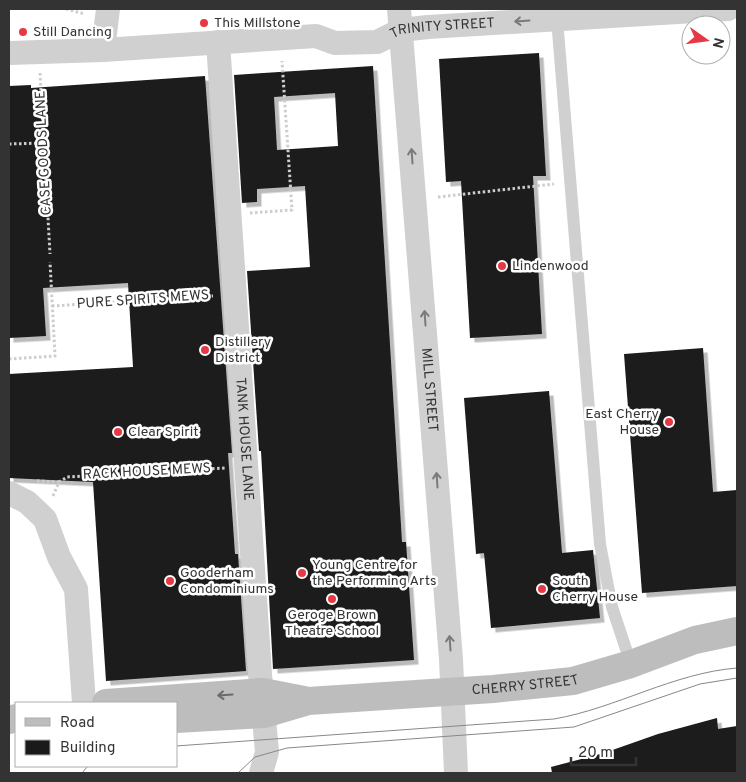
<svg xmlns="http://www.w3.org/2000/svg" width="746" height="782" font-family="Overpass,sans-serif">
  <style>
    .building { fill: #1a1a1a; fill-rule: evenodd; filter: url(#shadow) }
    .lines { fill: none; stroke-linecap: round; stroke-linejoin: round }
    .path { stroke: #cdcdcd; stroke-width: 3; stroke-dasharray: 2.5 2.5; stroke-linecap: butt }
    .lane { stroke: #d0d0d0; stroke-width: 12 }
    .street { stroke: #d0d0d0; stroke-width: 24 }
    .secondary { stroke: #bdbdbd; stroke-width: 28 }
    .tram { stroke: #888; stroke-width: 1 }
    .oneway { stroke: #7a7a7a }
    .oneway2 { stroke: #6a6a6a }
    .poi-dot { fill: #e63946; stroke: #fff; stroke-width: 2 }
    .labels { text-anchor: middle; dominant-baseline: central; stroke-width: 5; stroke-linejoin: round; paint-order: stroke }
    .poi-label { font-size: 14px; fill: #333; stroke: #fff; text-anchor: start }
    .street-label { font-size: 14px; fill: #333; stroke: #fff }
  </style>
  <defs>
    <filter id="shadow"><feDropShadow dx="4.5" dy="4.5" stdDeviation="0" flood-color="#0004"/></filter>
  </defs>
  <rect width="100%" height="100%" fill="#fff"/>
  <g class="building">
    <path d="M539,53L546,176H533L542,334L470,338L461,181L446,182L439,59Z"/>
    <path d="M373,66L402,542H406L414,660L273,669L261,451H259L247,271L310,267L305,186L257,189V202L242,203L234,75ZM335,93L338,146L277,150L274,97Z"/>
    <path d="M205,76L232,453H228L235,554H238L246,671L106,681L93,482L9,478V374L133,367L128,283L43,288L46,336L9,338V86L31,85V88Z"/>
    <path d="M703,348L713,492L737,490V586L642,593L624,354Z"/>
    <path d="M549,391L562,553L593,550L600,618L491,628L484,553L476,554L464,398Z"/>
    <path d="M717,718L718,729L737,726V773H552L551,767L604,753L658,734Z"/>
  </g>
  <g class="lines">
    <g class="path">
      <path d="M66,9L85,14"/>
      <path d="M40,73L50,254"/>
      <path d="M9,144L44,143"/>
      <path d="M438,197L554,184"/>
      <path d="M250,213L292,210L282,61"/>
      <path d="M52,306L213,296"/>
      <path d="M9,359L55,356L50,262"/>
      <path d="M37,481L59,482"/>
      <path d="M53,496L59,482L67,477L225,468"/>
    </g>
    <path class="lane" d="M557,19L600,544L612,607L631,664"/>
    <g class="street">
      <path id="s1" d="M399,9L451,659L456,773"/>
      <path id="s2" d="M218,42L260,674L267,752L261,773"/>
      <path d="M103,50L108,9"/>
      <path id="s3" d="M9,53L103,50L316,36L335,43L377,42L401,30L428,27L728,9"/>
      <path d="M9,493L27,502L45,519L59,557L76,589L84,703"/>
    </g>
    <g class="secondary">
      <path d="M106,703L263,692L304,700"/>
      <path id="s4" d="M176,719L264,714L308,701L493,689L573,681L631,664L695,640L737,631"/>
      <path d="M9,720L16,718"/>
    </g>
    <g class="tram">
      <path d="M176,746L554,719C617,708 673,673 737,668"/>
      <path d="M82,773L88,766"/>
      <path d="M238,773L255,757L287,748L574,727L700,684L737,678"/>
    </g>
  </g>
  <defs><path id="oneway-shaft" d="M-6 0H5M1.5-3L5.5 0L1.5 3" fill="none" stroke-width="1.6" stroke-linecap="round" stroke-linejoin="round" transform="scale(1.25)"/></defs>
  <g class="oneway">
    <use href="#oneway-shaft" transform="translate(522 21) rotate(176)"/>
    <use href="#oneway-shaft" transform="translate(412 156) rotate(-94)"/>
    <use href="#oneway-shaft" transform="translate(425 318) rotate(-94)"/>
    <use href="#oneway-shaft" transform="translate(437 480) rotate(-94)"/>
    <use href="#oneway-shaft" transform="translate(450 643) rotate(-94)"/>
  </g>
  <use class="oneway2" href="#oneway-shaft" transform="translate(225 695) rotate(176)"/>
  <g class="poi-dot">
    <circle cx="204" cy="23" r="5"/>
    <circle cx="23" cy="32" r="5"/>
    <circle cx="502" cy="266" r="5"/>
    <circle cx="205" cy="350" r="5"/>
    <circle cx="669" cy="422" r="5"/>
    <circle cx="118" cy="432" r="5"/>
    <circle cx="302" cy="573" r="5"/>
    <circle cx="170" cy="581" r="5"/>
    <circle cx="542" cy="589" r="5"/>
    <circle cx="332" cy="599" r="5"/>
  </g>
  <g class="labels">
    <g class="poi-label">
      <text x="214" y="23">This Millstone</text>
      <text x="33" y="32">Still Dancing</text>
      <text x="512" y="266">Lindenwood</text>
      <text x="215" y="342">Distillery<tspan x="215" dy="16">District</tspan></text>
      <text x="659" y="414" text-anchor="end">East Cherry<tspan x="659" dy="16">House</tspan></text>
      <text x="128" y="432">Clear Spirit</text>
      <text x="312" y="565">Young Centre for<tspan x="312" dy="16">the Performing Arts</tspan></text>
      <text x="180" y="573">Gooderham<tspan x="180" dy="16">Condominiums</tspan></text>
      <text x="552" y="581">South<tspan x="552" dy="16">Cherry House</tspan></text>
      <text x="332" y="615" text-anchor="middle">Geroge Brown<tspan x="332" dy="16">Theatre School</tspan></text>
    </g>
    <g class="street-label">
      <text stroke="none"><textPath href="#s3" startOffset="438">TRINITY STREET</textPath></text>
      <text transform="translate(44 153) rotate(-93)">CASE GOODS LANE</text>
      <text transform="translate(143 300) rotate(-4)">PURE SPIRITS MEWS</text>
      <text stroke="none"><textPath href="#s1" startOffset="382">MILL STREET</textPath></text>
      <text stroke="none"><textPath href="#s2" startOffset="398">TANK HOUSE LANE</textPath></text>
      <text transform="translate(147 472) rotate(-3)">RACK HOUSE MEWS</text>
      <text stroke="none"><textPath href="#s4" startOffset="352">CHERRY STREET</textPath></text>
    </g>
  </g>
  <rect width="746" height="782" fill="none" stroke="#333333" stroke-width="20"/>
  <rect x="15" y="702" width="162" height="65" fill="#ffffff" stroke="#adadad"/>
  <rect x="25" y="718" width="25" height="8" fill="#bdbdbd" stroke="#adadad"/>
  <text x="60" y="727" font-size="15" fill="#333333">Road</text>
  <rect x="25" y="740" width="25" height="15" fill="#1a1a1a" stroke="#adadad"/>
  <text x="60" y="752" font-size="15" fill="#333333">Building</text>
  <g transform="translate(706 40) rotate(104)"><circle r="24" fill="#ffffff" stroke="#adadad"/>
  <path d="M0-4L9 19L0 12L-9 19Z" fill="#e63946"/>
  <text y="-8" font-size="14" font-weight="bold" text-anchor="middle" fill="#333333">N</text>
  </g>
  <path d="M571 757v8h65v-8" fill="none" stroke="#333333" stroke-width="2.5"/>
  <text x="578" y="757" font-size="15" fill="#333333" stroke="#ffffff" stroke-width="4" paint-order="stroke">20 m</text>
</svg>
